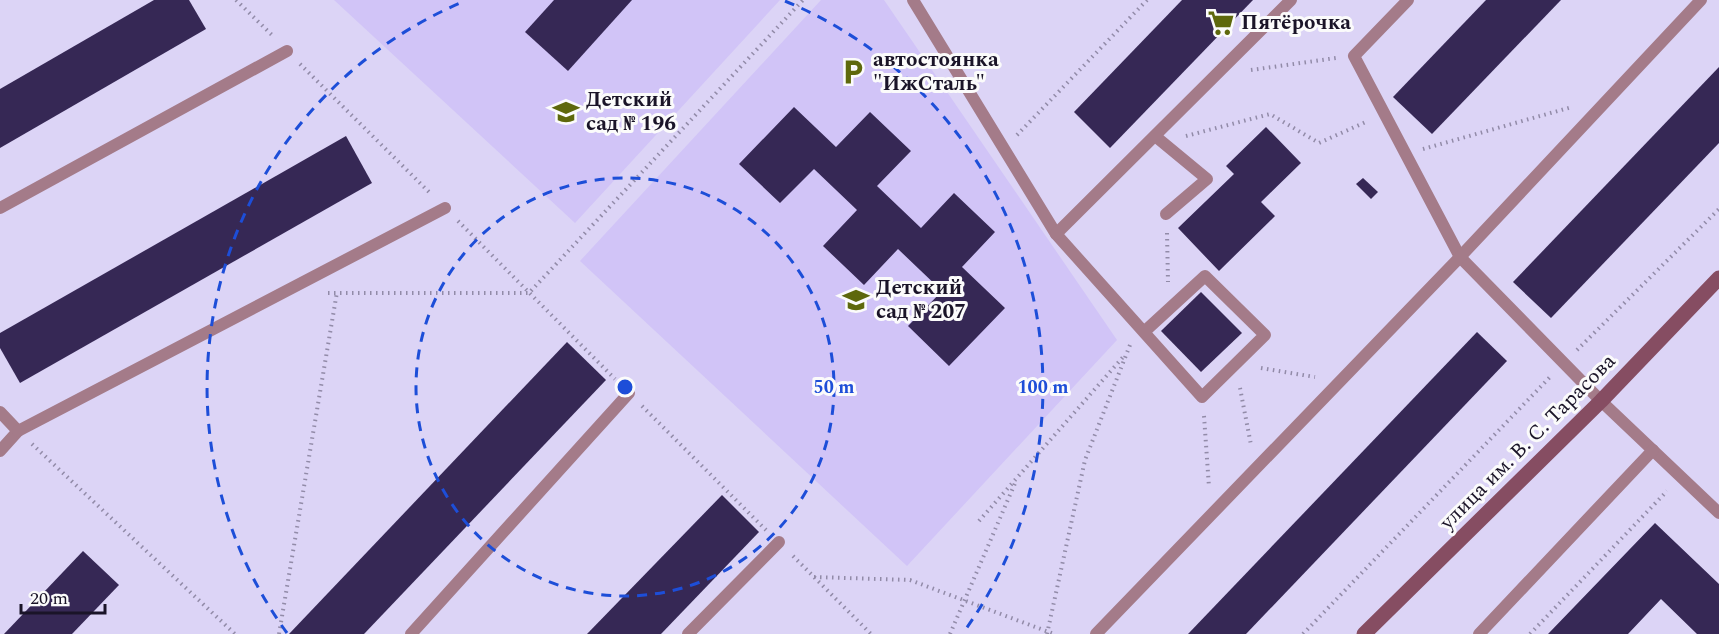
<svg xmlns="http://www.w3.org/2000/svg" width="1719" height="634" font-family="Spectral,serif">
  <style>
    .built { fill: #d1c4f7 }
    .building { fill: #362855 }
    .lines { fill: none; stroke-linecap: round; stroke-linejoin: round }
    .path { stroke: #928ba8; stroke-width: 4; stroke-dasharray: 1.5 4.5; stroke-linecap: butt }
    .service { stroke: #a47b89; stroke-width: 12 }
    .secondary { stroke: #864d62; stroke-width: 15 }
    .ring { fill: none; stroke: #1d4ed8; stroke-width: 3; stroke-dasharray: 10 8 }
    .labels { text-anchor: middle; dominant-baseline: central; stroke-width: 6; stroke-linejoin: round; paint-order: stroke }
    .poi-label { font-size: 21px; font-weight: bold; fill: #1a1428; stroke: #fbfbfb; text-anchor: start }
    .street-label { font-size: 21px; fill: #1a1428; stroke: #fbfbfb }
    .centre { fill: #1d4ed8; stroke: #fbfbfb; stroke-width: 3 }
    .ring-label { font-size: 18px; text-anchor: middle; font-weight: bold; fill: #1d4ed8; stroke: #fbfbfb; stroke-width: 6; stroke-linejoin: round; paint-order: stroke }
  </style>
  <rect width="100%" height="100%" fill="#dcd4f6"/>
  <g class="built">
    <path d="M334,0H780L575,223Z"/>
    <path d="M821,0H884L1117,340L907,566L580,261Z"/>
  </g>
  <g class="building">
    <path d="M154,0H189L206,29L0,148V89Z"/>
    <path d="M554,0H632L568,71L525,32Z"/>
    <path d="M1182,0H1253L1110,148L1074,112Z"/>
    <path d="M1486,0H1561L1432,134L1393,97Z"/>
    <path d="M1719,67V143L1551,318L1513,282Z"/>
    <path d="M794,107L836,147L870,112L911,151L877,186L921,228L954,193L995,232L962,267L1005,308L949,366L908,326L942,291L898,249L864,285L823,246L857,210L814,169L780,203L739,164Z"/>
    <path d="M1266,127L1301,163L1261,202L1275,216L1219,271L1178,228L1234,174L1226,166Z"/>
    <path d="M346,136L372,183L20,383L0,348V333Z"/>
    <path d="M1363,178L1378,192L1371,199L1356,184Z"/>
    <path d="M1201,292L1242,333L1201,372L1161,331Z"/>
    <path d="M1477,332L1507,361L1246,634H1188Z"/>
    <path d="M567,342L606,380L364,634H289Z"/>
    <path d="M722,495L759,532L661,634H587Z"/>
    <path d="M1655,523L1719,584V634H1697L1661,599L1628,634H1548Z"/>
    <path d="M83,551L119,585L72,634H4Z"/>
  </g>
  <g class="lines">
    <g class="path">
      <path d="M236,0L274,37"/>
      <path d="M300,64L431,194"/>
      <path d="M1251,70L1336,58"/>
      <path d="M1017,135L1147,0"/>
      <path d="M1186,136L1270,114L1319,143L1368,121"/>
      <path d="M1423,149L1572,107"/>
      <path d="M458,221L615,379"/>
      <path d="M1167,233L1168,282"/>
      <path d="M328,293H529L803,0"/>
      <path d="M1577,350L1719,209"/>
      <path d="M1261,368L1315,377"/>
      <path d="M1240,388L1251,445"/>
      <path d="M642,406L766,530"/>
      <path d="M1204,416L1209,487"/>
      <path d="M32,444L235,634"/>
      <path d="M979,521L1124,356"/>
      <path d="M793,556L871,634"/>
      <path d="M814,577L910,580L1054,634"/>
      <path d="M279,634L337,292"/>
      <path d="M950,634L1016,481"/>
      <path d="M1047,634L1085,460L1130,345"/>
      <path d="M1303,634L1550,377"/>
      <path d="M1530,634L1667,491"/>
    </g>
    <g class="service">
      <path d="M913,0L1056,234L1202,397L1265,335L1205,276L1144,332"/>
      <path d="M1408,0L1354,56L1460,257L1601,401L1719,513"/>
      <path d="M1155,136L1207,179L1166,214"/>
      <path d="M0,208L287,51"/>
      <path d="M1056,234L1291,0"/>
      <path d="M0,412L18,431L0,451"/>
      <path d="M18,431L445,208"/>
      <path d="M411,634L629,393"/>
      <path d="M688,634L779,542"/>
      <path d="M1096,634L1460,257L1701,0"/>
      <path d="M1479,634L1653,450"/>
    </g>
    <path class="secondary" d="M1364,634L1601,401L1719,278"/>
  </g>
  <g class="ring">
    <circle cx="625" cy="387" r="209"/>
    <path d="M287 633A418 418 0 0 1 465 1M785 1A418 418 0 0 1 963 633"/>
  </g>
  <defs>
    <g id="supermarket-bare" transform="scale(2.07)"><path d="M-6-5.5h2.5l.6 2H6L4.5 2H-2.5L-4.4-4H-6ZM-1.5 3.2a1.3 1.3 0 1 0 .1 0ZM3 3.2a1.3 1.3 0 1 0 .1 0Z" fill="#5e680c" stroke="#fbfbfb" stroke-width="2.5" paint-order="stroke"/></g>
    <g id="parking-bare" transform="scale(2.07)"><path d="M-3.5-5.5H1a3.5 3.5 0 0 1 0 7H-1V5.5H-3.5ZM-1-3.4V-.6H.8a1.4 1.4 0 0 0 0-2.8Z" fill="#5e680c" stroke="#fbfbfb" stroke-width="2.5" paint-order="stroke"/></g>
    <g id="school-bare" transform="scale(2.07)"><path d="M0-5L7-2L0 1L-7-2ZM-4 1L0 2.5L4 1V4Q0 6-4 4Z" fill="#5e680c" stroke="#fbfbfb" stroke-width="2.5" paint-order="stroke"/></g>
  </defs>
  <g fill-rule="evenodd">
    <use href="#supermarket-bare" x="1221" y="23"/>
    <use href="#parking-bare" x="853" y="72"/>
    <use href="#school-bare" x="566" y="112"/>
    <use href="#school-bare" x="856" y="300"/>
  </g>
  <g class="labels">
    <g class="poi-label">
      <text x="1241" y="23">Пятёрочка</text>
      <text x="873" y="60">автостоянка<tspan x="873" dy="24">"ИжСталь"</tspan></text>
      <text x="586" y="100">Детский<tspan x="586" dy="24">сад № 196</tspan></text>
      <text x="876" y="288">Детский<tspan x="876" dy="24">сад № 207</tspan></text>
    </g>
    <g class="street-label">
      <text transform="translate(1528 442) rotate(-45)">улица им. В. С. Тарасова</text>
    </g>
  </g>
  <circle cx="625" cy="387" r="9" class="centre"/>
  <g class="ring-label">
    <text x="834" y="393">50 m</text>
    <text x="1043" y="393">100 m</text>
  </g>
  <path d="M21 604v9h84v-9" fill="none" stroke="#1a1428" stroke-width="3"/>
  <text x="30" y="604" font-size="18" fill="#1a1428" stroke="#fbfbfb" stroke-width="4.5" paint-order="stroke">20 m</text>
</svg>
